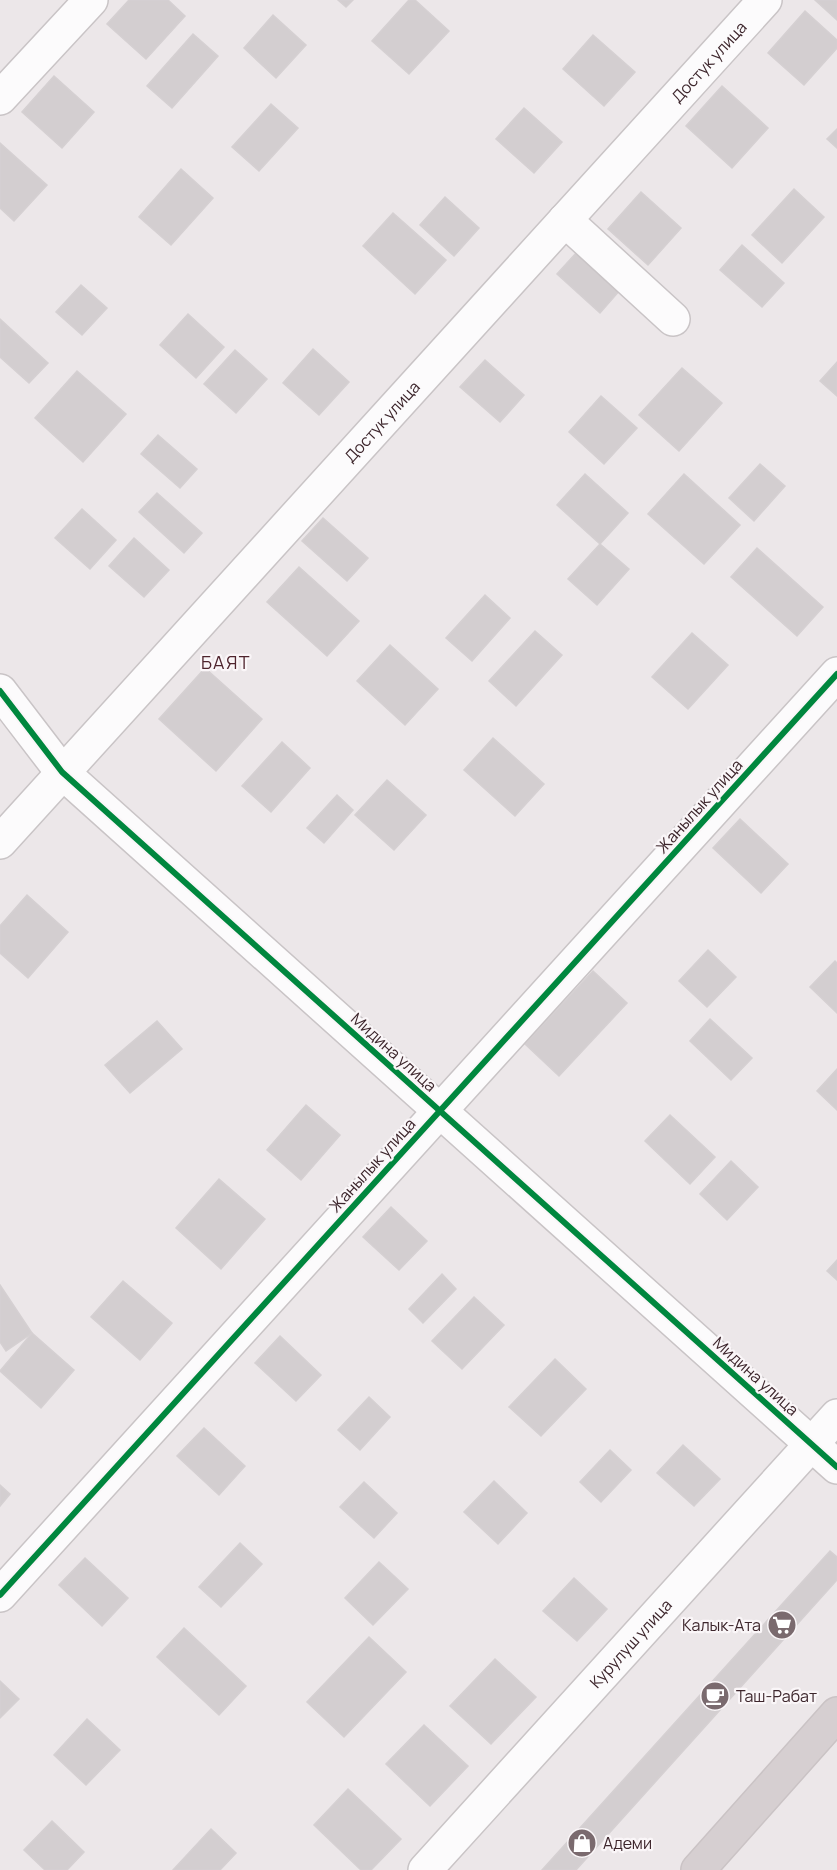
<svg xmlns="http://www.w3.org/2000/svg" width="837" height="1870" font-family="Manrope,sans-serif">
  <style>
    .building { fill: #d3ced0; stroke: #d5d0d2; stroke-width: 1.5 }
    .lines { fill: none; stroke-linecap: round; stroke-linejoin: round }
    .minor-casing { stroke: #c9c4c6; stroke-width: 36 }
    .major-casing { stroke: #cac3c5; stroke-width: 36 }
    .minor { stroke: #fcfbfc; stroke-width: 33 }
    .major { stroke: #d6cfd1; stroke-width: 33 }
    .cycleway-casing { stroke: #faf6f8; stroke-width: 10 }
    .cycleway { stroke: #00873e; stroke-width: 6 }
    .labels { text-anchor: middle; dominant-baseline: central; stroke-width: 4.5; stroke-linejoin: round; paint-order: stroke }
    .street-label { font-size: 16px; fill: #3d262c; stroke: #faf6f8 }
    .poi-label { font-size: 16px; fill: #3d262c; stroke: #faf6f8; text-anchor: start }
    .neighbourhood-label { font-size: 18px; letter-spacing: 1.5px; fill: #4e242d; stroke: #faf6f8 }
  </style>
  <rect width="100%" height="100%" fill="#ece7e9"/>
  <g class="building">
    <path d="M129,0H168L185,16L146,59L107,24Z"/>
    <path d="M338,0H353L346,7Z"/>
    <path d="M409,0H415L449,31L409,74L372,41Z"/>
    <path d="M815,0H837V20Z"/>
    <path d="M805,11L837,40V48L804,85L768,53Z"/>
    <path d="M273,15L306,45L276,78L244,48Z"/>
    <path d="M193,34L218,56L172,108L147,86Z"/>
    <path d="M593,35L635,72L604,106L563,69Z"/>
    <path d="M54,76L94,112L62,148L22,112Z"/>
    <path d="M722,86L768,128L732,168L686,126Z"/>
    <path d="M271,104L298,128L259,171L232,147Z"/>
    <path d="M524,108L562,142L534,173L496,139Z"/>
    <path d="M837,129V148L827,139Z"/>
    <path d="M0,143L47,185L14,221L0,208Z"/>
    <path d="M181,169L213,198L171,245L139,217Z"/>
    <path d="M794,189L824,217L782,263L752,235Z"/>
    <path d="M641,192L681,228L648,265L608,229Z"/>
    <path d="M445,197L479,228L454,256L420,225Z"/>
    <path d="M393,213L446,260L415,294L363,246Z"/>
    <path d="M742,245L784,283L762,307L720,270Z"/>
    <path d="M577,252L620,290L600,313L557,274Z"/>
    <path d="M81,285L107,308L82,335L56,312Z"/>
    <path d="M188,314L224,347L196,378L160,345Z"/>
    <path d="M0,319L48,363L29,383L0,357Z"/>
    <path d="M313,349L349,382L319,415L283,383Z"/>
    <path d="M235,350L267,379L236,413L204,384Z"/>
    <path d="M485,360L524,395L500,422L460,387Z"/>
    <path d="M837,362V396L820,381Z"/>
    <path d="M682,368L722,403L679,451L639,415Z"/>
    <path d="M77,371L126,414L83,462L35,418Z"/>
    <path d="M601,396L637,428L604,464L569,432Z"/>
    <path d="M158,435L197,469L180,488L141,454Z"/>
    <path d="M760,464L785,486L754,521L729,498Z"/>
    <path d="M585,474L628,513L600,544L557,505Z"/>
    <path d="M684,474L740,525L704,564L648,514Z"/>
    <path d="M157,493L202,533L184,553L139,512Z"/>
    <path d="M82,509L116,540L90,569L55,538Z"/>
    <path d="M323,518L368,558L347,581L302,541Z"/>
    <path d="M134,538L169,570L144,597L109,566Z"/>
    <path d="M600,544L629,569L597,605L568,579Z"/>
    <path d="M757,548L823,607L797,636L731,577Z"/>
    <path d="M299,567L359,621L327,656L267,602Z"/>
    <path d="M485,595L510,618L472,661L446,638Z"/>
    <path d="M535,631L562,655L516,706L489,681Z"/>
    <path d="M692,633L728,665L688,709L652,677Z"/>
    <path d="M390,645L438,689L405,725L357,681Z"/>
    <path d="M205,668L262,719L216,771L159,719Z"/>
    <path d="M493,738L544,784L515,816L464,770Z"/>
    <path d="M282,742L310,768L271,812L242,786Z"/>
    <path d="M387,780L426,815L394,850L355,815Z"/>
    <path d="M337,795L353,810L324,843L307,828Z"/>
    <path d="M740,819L788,864L761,893L713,848Z"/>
    <path d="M27,895L68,932L28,978L0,953V926Z"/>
    <path d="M708,950L736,977L707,1007L679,981Z"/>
    <path d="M835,961L837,963V1013L810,987Z"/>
    <path d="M593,971L627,1003L559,1076L525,1044Z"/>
    <path d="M710,1019L752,1058L731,1080L690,1041Z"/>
    <path d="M157,1021L182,1049L130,1093L105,1065Z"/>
    <path d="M837,1069V1110L817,1091Z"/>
    <path d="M306,1105L340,1135L301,1180L267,1150Z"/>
    <path d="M670,1115L715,1157L690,1184L645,1141Z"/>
    <path d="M731,1161L758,1187L727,1220L700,1194Z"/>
    <path d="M219,1179L265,1219L221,1269L176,1228Z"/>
    <path d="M391,1207L427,1241L399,1270L363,1237Z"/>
    <path d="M837,1260V1280L827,1271Z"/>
    <path d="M442,1274L456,1289L423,1323L409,1309Z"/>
    <path d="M123,1281L172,1323L140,1360L91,1317Z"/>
    <path d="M0,1285L32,1333L6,1351L0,1342Z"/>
    <path d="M474,1297L504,1325L462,1369L432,1341Z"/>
    <path d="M32,1333L74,1370L41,1408L0,1371Z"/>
    <path d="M280,1336L321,1375L296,1401L255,1363Z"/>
    <path d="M555,1359L586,1389L541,1436L509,1407Z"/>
    <path d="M369,1397L390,1417L360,1450L338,1430Z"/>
    <path d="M204,1428L245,1466L219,1495L177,1456Z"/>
    <path d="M683,1445L720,1479L694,1506L657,1473Z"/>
    <path d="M610,1450L631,1470L601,1502L580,1482Z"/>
    <path d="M494,1481L527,1513L498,1544L464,1512Z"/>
    <path d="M364,1482L397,1513L374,1538L340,1507Z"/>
    <path d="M0,1485L10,1494L0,1506Z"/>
    <path d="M240,1543L262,1564L221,1607L199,1587Z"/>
    <path d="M830,1551L837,1557V1580L576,1870H542Z"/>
    <path d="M85,1558L128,1598L102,1626L59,1585Z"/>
    <path d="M379,1562L408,1589L373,1625L345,1598Z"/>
    <path d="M574,1578L607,1609L577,1641L543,1611Z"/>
    <path d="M184,1628L246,1686L219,1715L157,1657Z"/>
    <path d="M369,1637L406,1672L344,1737L307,1702Z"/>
    <path d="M495,1659L536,1697L491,1744L450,1706Z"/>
    <path d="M0,1681L19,1699L0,1718Z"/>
    <path d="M87,1719L120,1750L86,1785L54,1755Z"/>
    <path d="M424,1725L468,1766L430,1806L386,1764Z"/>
    <path d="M348,1789L401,1839L371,1870H361L314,1825Z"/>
    <path d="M52,1821L84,1852L67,1870H45L24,1850Z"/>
    <path d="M211,1829L236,1853L220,1870H173Z"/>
  </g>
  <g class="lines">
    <g class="minor-casing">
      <g id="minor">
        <path d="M0,98L91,0"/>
        <path d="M565,220L673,319"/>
        <path d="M0,691L62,772L837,1467"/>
        <path id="s1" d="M0,842L765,0"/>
        <path d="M0,1595L837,674"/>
        <path id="s2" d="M425,1870L837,1416"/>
      </g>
    </g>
    <g class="major-casing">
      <path id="major" d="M698,1870L837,1714"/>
    </g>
    <use href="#minor" class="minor"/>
    <use href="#major" class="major"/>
    <g class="cycleway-casing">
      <g id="cycleway">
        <path d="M0,691L62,772L837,1467"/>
        <path d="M0,1595L837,674"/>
      </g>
    </g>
    <use href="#cycleway" class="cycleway"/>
  </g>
  <defs>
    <g id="supermarket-disc" transform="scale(1.5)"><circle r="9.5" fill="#7a6a6e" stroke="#faf6f8"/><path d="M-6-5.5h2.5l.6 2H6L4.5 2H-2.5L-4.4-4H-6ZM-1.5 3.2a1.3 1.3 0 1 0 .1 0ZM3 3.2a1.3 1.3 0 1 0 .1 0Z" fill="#fff"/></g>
    <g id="cafe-disc" transform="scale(1.5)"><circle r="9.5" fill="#7a6a6e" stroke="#faf6f8"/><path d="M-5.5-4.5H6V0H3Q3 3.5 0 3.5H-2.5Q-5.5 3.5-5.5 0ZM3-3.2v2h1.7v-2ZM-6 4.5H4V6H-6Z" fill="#fff"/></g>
    <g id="shop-disc" transform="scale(1.5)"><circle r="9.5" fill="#7a6a6e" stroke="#faf6f8"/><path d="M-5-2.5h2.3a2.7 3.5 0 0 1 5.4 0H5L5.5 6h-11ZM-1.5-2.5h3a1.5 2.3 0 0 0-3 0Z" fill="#fff"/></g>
  </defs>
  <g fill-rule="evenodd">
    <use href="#supermarket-disc" x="782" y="1625"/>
    <use href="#cafe-disc" x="715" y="1696"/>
    <use href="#shop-disc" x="582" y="1843"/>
  </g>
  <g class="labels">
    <g class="street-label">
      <text stroke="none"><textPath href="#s1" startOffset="1054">Достук улица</textPath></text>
      <text stroke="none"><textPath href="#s1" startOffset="568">Достук улица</textPath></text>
      <text transform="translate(699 806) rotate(-48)">Жанылык улица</text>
      <text transform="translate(394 1052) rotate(42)">Мидина улица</text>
      <text transform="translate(372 1165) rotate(-48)">Жанылык улица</text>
      <text transform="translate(756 1376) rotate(42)">Мидина улица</text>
      <text stroke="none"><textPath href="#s2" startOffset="306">Курулуш улица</textPath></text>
    </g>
    <g class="poi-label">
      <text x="761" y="1625" text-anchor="end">Калык-Ата</text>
      <text x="736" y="1696">Таш-Рабат</text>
      <text x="603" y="1843">Адеми</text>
    </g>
    <g class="neighbourhood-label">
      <text x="226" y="662">БАЯТ</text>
    </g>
  </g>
</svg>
